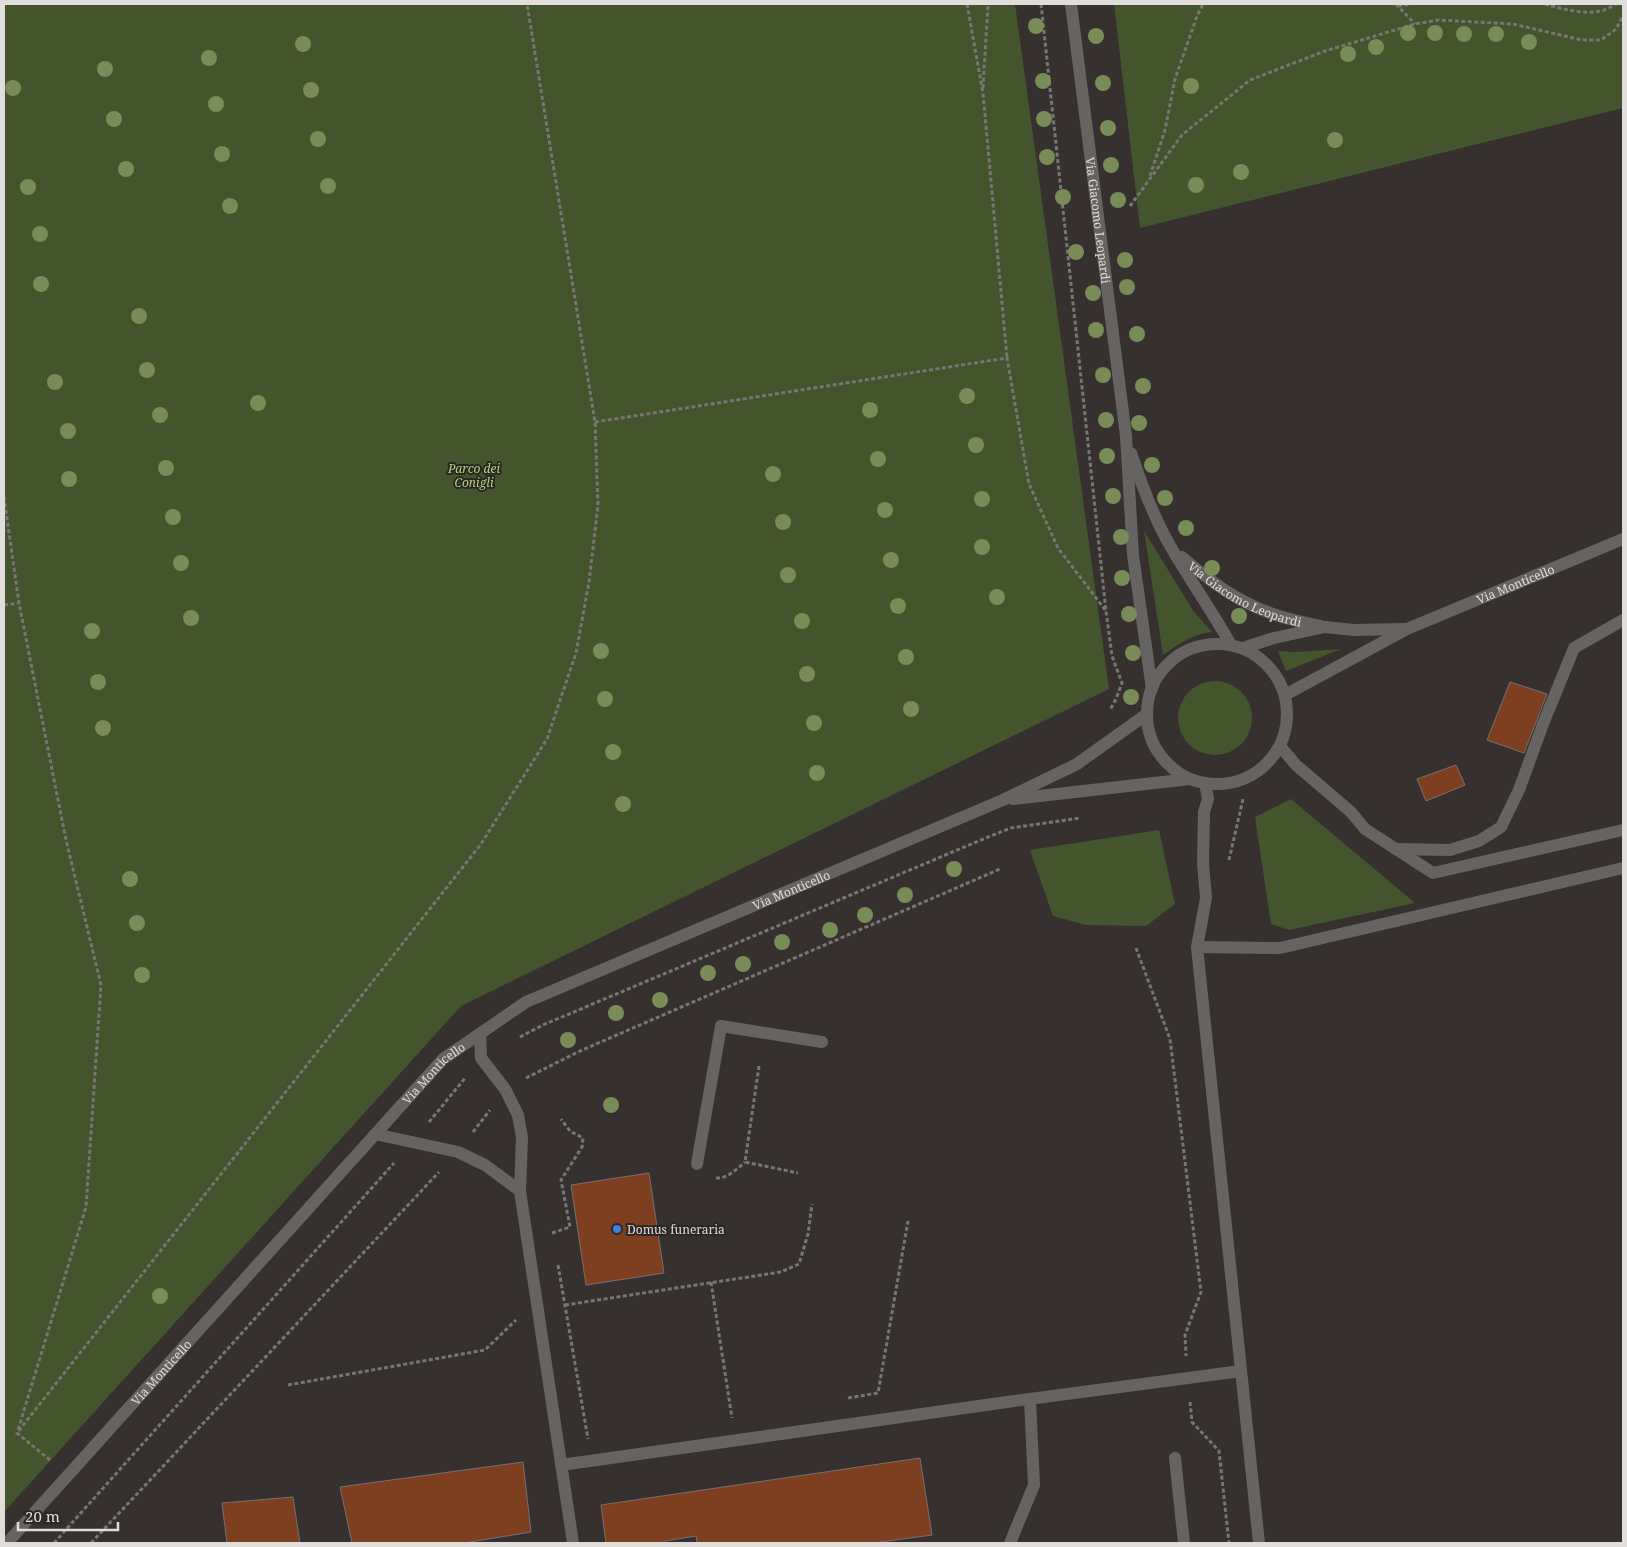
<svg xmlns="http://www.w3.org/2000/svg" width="1627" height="1547" font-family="'Noto Serif',serif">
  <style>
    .green { fill: #44542c }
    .building { fill: #7d3f20; stroke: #76706e }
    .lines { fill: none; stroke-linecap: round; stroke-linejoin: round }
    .path { stroke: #797573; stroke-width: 3; stroke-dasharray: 4 2.5; stroke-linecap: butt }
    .service { stroke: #666463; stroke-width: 12 }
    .minor { stroke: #666463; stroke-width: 12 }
    .tree { fill: #798b57 }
    .shop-dot { fill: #3f7fe0; stroke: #2c2725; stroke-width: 2 }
    .labels { text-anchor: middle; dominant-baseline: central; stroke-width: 4; stroke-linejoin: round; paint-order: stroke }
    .street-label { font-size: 12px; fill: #e0dddb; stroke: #2c2725 }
    .park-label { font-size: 12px; font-style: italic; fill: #afd578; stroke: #2c2725 }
    .poi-label { font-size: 12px; fill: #e0dddb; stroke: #2c2725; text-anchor: start }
  </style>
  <rect width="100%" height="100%" fill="#36312f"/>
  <g class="green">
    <path d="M4,4H1015L1109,689L461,1006L4,1512Z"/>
    <path d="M1114,4H1623V108L1140,228Z"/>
    <path d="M1144,531L1194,612L1212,632C1192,634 1179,644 1163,655Z"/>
    <path d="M1341,649L1286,671L1278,651L1295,652Z"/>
    <circle cx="1215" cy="718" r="37"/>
    <path d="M1291,799L1415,903L1289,930L1271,924L1255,817Z"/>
    <path d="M1159,830L1175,904L1146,926L1086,925L1053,916L1030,850Z"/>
  </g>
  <g class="building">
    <path d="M1510,682L1547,694L1524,753L1487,740Z"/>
    <path d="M1456,765L1465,785L1426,801L1417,779Z"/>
    <path d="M649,1173L664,1273L586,1285L571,1185Z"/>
    <path d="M920,1458L932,1535L873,1543H697L696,1536L665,1541L666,1543H606L601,1505Z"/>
    <path d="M523,1462L531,1532L464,1543H352L340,1487Z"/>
    <path d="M293,1497L300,1543H227L222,1503Z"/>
  </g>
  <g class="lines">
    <g class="path">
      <path d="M967,4L983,93L1007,358"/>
      <path d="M1041,4L1106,611L1112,656L1122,683L1116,699L1110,710"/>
      <path d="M1396,4L1415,24"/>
      <path d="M1545,4C1566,10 1597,19 1615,4"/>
      <path d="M1398,6L1412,4"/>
      <path d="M983,88L988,4"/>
      <path d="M1150,176L1165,130L1175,79L1197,16L1203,4"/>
      <path d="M1130,206L1182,135L1250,80L1325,51L1415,24L1438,20L1513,24L1582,40H1601L1616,29L1623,16"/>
      <path d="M595,422L1007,358L1029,484L1058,548L1106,611"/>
      <path d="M4,497L19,603L66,840L101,985L86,1207L18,1430"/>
      <path d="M4,605L19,603"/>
      <path d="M1229,860L1243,799"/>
      <path d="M1136,948L1170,1039L1201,1292L1185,1335L1186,1356"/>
      <path d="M520,1037L543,1025L988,837L1011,828L1080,818"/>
      <path d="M759,1066L745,1162L798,1173"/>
      <path d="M526,1078L580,1051L1000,869"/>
      <path d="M429,1122L466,1077"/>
      <path d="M473,1132L490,1110"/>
      <path d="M716,1178C727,1179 737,1169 745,1162"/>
      <path d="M552,1233L570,1227L561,1180L582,1147L583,1138L570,1131L561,1119"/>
      <path d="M558,1265L588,1439"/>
      <path d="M711,1282L732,1418"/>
      <path d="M565,1305L781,1272L799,1264L808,1234L812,1204"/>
      <path d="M288,1385L485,1350L516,1320"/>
      <path d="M848,1398L878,1393L908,1221"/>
      <path d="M1190,1402L1192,1422L1219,1451L1229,1543"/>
      <path d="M50,1460L17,1433L481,844L547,739L576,653L589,582L598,505L595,422L527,4"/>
      <path d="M54,1543L394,1163"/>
      <path d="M91,1543L439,1172"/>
    </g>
    <g class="service">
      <path d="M1280,746L1296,765L1351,812L1365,829L1433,873L1623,830"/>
      <path d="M1396,849L1450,850L1479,841L1501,827L1519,790L1543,724L1574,648L1623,620"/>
      <path d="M697,1164L721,1026L822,1042"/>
      <path d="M1175,1458L1184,1543"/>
      <path d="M1010,1543L1034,1485L1030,1399"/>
    </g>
    <g class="minor">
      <path id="s1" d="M1071,4L1126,436L1133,555L1152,689"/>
      <path d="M1131,453C1142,486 1154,519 1172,549C1191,582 1213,612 1231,645"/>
      <path id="s2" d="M1182,557C1211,582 1236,601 1273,614C1289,620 1308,623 1325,627"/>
      <circle cx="1217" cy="714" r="70"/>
      <path d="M1243,648L1274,638L1325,627L1354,630L1405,629"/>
      <path id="s3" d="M1285,695L1407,629L1623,539"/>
      <path d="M1205,783L1208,799L1204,812L1203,864L1206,898L1197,947L1259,1543"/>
      <path d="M1013,799L1190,779"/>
      <path d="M1197,947L1280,948L1623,868"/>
      <path d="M480,1034L481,1058L505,1089L518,1115L522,1137L520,1191L573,1543"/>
      <path d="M375,1134L458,1152L485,1165L520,1191"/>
      <path d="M561,1465L1007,1402L1241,1371"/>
      <path id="s4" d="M7,1543L443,1059L526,1002L1003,800L1077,764L1147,714"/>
    </g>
  </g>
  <g class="tree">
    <circle cx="1036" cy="26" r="8"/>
    <circle cx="1408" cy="33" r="8"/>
    <circle cx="1435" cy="33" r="8"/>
    <circle cx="1464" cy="34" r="8"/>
    <circle cx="1496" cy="34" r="8"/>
    <circle cx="1096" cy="36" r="8"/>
    <circle cx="1529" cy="42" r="8"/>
    <circle cx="303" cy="44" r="8"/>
    <circle cx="1376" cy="47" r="8"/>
    <circle cx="1348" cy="54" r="8"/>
    <circle cx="209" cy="58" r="8"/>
    <circle cx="105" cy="69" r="8"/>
    <circle cx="1043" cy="81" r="8"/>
    <circle cx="1103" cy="83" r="8"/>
    <circle cx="1191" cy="86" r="8"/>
    <circle cx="13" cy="88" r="8"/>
    <circle cx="311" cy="90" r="8"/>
    <circle cx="216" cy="104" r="8"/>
    <circle cx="114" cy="119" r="8"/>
    <circle cx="1044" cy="119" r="8"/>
    <circle cx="1108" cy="128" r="8"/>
    <circle cx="318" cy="139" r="8"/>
    <circle cx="1335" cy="140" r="8"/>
    <circle cx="222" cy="154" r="8"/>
    <circle cx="1047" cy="157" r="8"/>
    <circle cx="1111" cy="165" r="8"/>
    <circle cx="126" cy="169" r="8"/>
    <circle cx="1241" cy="172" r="8"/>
    <circle cx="1196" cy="185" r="8"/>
    <circle cx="328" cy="186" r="8"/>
    <circle cx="28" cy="187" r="8"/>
    <circle cx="1063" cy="197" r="8"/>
    <circle cx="1118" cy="200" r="8"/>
    <circle cx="230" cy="206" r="8"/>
    <circle cx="40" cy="234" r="8"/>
    <circle cx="1076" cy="252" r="8"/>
    <circle cx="1125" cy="260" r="8"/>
    <circle cx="41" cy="284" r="8"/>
    <circle cx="1127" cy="287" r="8"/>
    <circle cx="1093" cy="293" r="8"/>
    <circle cx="139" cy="316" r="8"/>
    <circle cx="1096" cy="330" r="8"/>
    <circle cx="1137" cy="334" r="8"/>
    <circle cx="147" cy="370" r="8"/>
    <circle cx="1103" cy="375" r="8"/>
    <circle cx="55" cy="382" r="8"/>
    <circle cx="1143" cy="386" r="8"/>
    <circle cx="967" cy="396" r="8"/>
    <circle cx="258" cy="403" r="8"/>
    <circle cx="870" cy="410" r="8"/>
    <circle cx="160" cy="415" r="8"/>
    <circle cx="1106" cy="420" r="8"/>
    <circle cx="1139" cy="423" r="8"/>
    <circle cx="68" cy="431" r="8"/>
    <circle cx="976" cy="445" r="8"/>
    <circle cx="1107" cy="456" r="8"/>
    <circle cx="878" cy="459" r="8"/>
    <circle cx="1152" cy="465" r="8"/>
    <circle cx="166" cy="468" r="8"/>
    <circle cx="773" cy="474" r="8"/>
    <circle cx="69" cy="479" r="8"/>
    <circle cx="1113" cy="496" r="8"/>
    <circle cx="1165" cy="498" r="8"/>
    <circle cx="982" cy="499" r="8"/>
    <circle cx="885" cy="510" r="8"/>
    <circle cx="173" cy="517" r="8"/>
    <circle cx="783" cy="522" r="8"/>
    <circle cx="1186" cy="528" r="8"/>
    <circle cx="1121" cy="537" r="8"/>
    <circle cx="982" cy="547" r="8"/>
    <circle cx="891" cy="560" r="8"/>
    <circle cx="181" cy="563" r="8"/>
    <circle cx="1212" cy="568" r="8"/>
    <circle cx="788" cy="575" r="8"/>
    <circle cx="1122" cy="578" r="8"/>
    <circle cx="997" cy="597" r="8"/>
    <circle cx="898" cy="606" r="8"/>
    <circle cx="1129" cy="614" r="8"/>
    <circle cx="1239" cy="616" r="8"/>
    <circle cx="191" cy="618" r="8"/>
    <circle cx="802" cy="621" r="8"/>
    <circle cx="92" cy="631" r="8"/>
    <circle cx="601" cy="651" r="8"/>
    <circle cx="1133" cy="653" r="8"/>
    <circle cx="906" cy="657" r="8"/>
    <circle cx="807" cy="674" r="8"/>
    <circle cx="98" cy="682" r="8"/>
    <circle cx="1131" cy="697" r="8"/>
    <circle cx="605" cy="699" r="8"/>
    <circle cx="911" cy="709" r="8"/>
    <circle cx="814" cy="723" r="8"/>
    <circle cx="103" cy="728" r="8"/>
    <circle cx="613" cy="752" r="8"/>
    <circle cx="817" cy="773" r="8"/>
    <circle cx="623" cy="804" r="8"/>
    <circle cx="954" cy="869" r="8"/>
    <circle cx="130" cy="879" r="8"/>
    <circle cx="905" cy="895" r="8"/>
    <circle cx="865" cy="915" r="8"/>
    <circle cx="137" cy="923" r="8"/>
    <circle cx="830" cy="930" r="8"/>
    <circle cx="782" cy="942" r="8"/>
    <circle cx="743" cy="964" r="8"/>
    <circle cx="708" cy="973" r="8"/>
    <circle cx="142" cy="975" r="8"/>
    <circle cx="660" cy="1000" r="8"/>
    <circle cx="616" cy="1013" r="8"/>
    <circle cx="568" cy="1040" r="8"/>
    <circle cx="611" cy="1105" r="8"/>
    <circle cx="160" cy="1296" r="8"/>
  </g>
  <circle class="shop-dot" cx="617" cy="1229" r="5"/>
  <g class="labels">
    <g class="street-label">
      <text stroke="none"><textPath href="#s1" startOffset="218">Via Giacomo Leopardi</textPath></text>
      <text stroke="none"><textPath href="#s3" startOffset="256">Via Monticello</textPath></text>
      <text stroke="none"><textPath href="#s2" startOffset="74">Via Giacomo Leopardi</textPath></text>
      <text stroke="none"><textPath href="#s4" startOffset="1040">Via Monticello</textPath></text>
      <text stroke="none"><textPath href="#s4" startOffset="635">Via Monticello</textPath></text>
      <text stroke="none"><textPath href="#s4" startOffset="230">Via Monticello</textPath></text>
    </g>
    <g class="park-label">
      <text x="474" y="468">Parco dei<tspan x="474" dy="14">Conigli</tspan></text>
    </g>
    <g class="poi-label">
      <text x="627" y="1229">Domus funeraria</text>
    </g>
  </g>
  <rect width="1627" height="1547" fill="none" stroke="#e0dddb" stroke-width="10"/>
  <path d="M18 1522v8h100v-8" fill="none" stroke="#e0dddb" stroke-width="2.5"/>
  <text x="25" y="1522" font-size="15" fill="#e0dddb" stroke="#2c2725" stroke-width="4" paint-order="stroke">20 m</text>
</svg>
